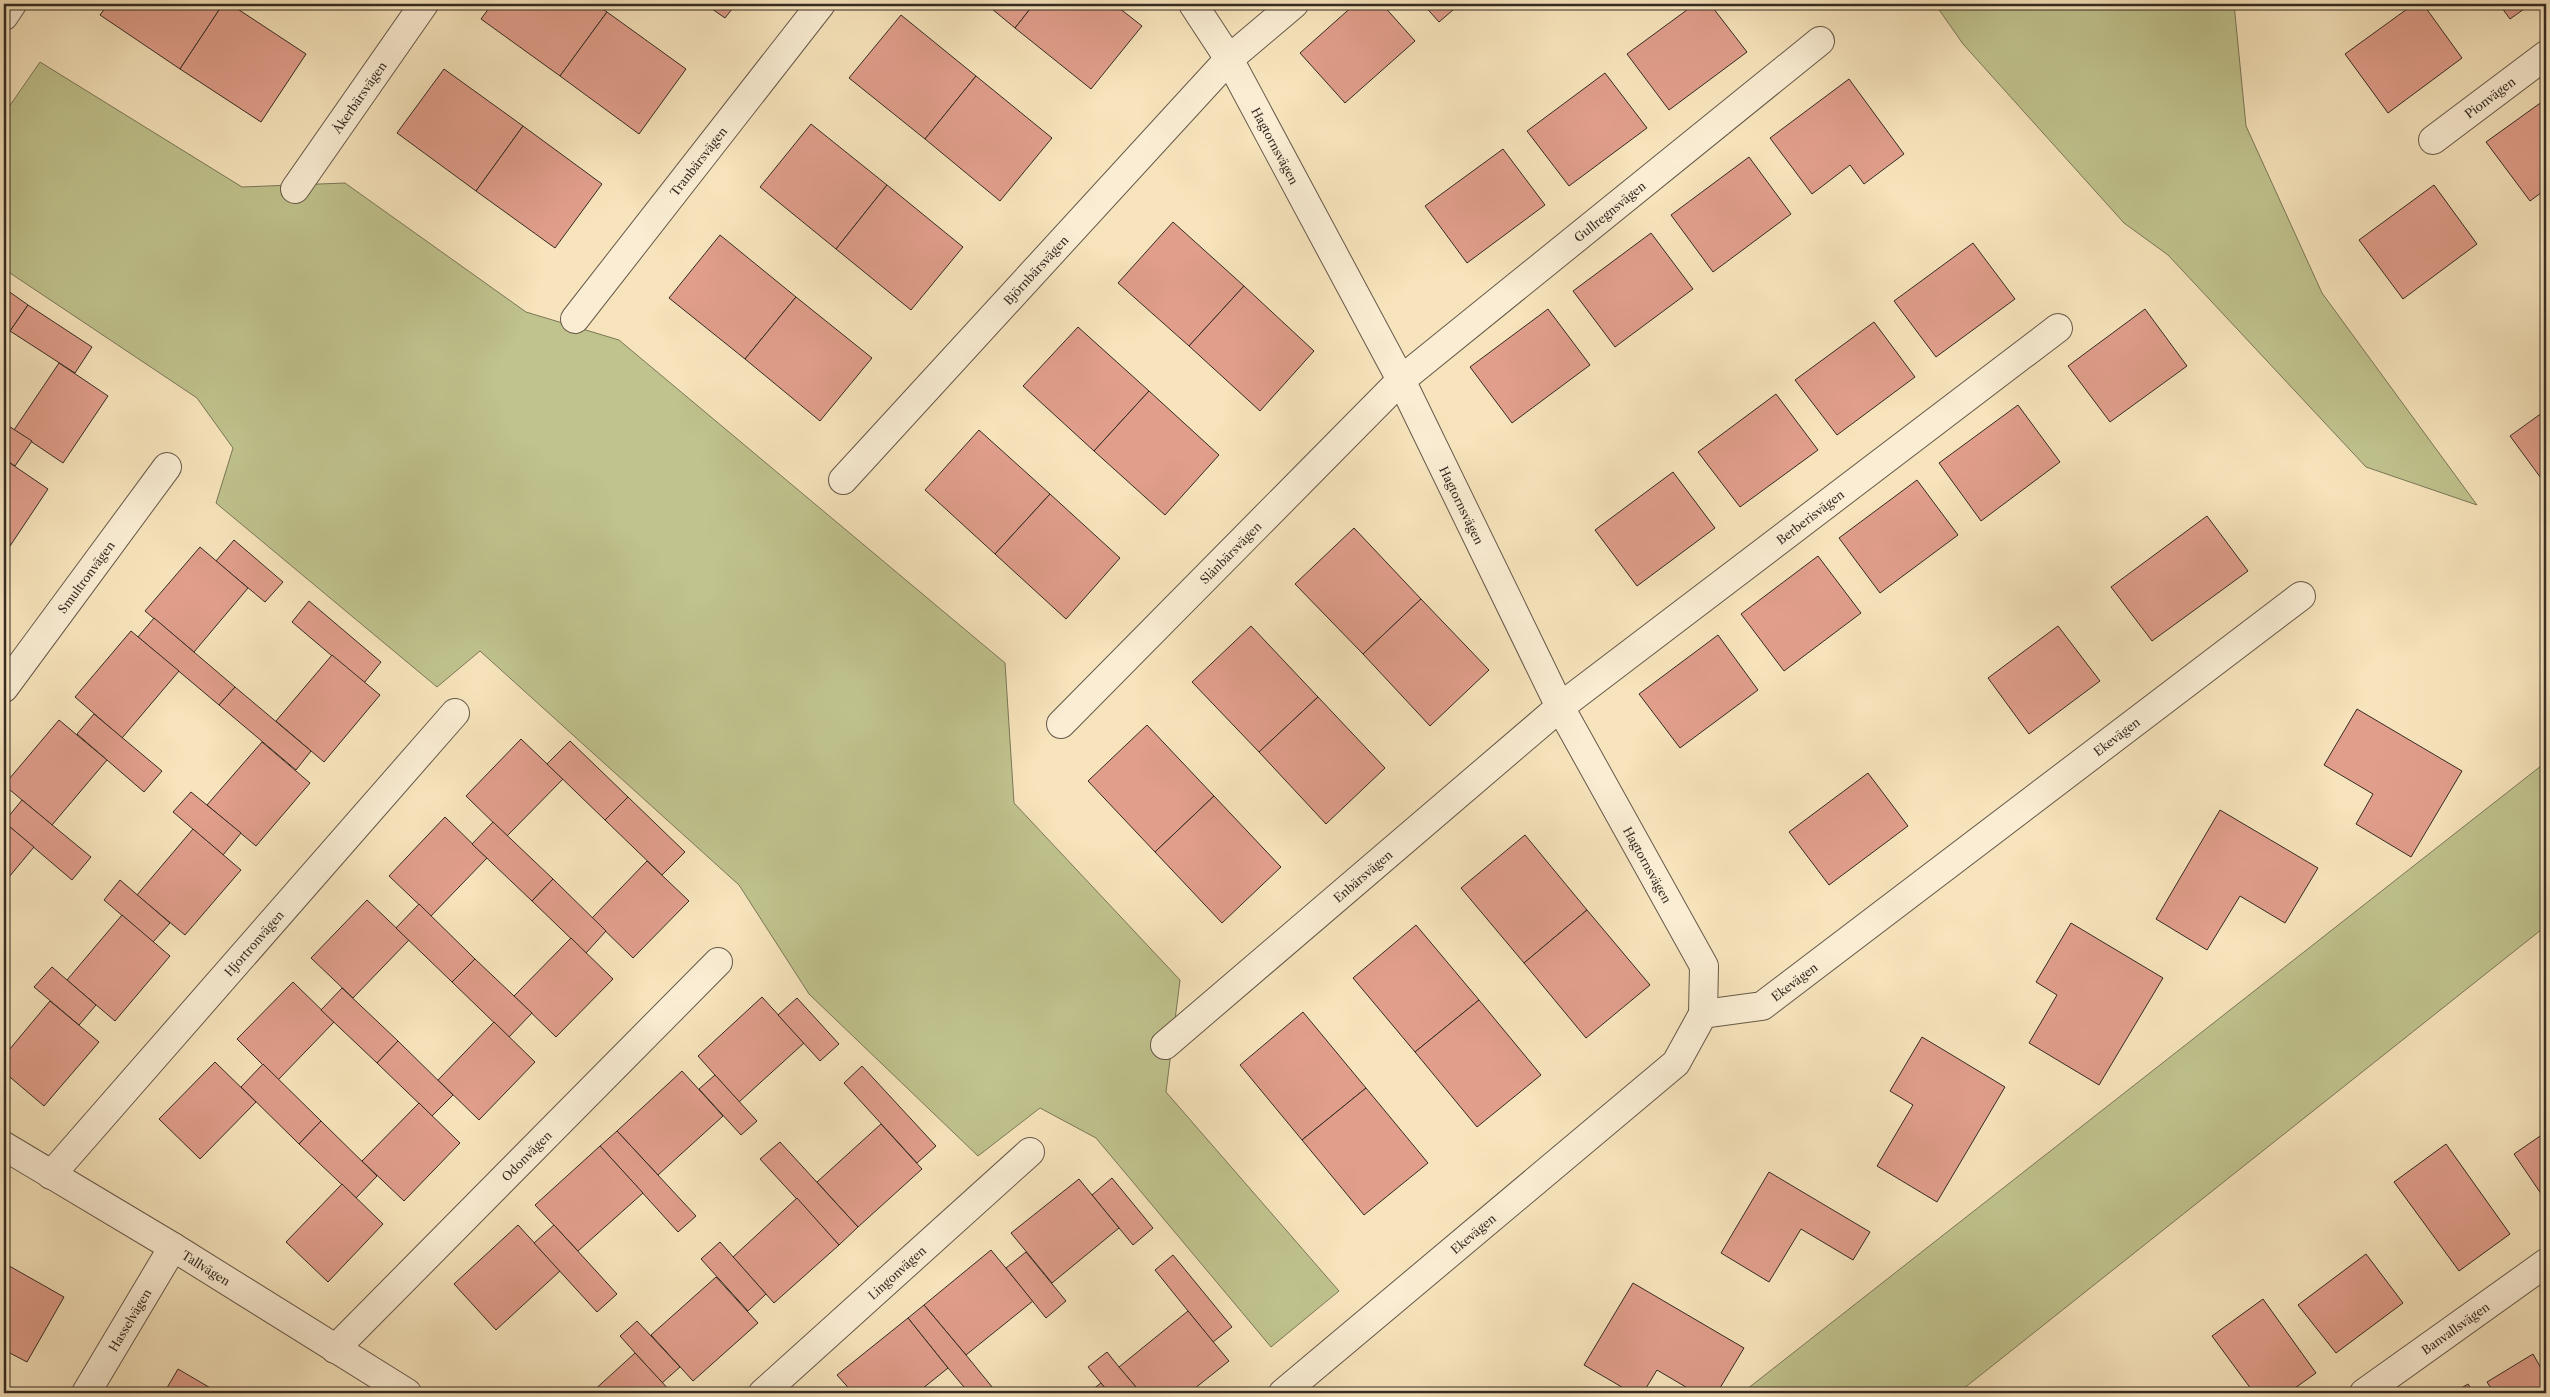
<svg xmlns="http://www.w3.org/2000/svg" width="2550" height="1397" font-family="'Libre Caslon Text',serif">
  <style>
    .green { fill: #c0c38e; stroke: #7a7758 }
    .building { fill: #e09e8b; stroke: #352b23 }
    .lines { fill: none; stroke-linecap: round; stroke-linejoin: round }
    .minor-casing { stroke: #665949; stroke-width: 30 }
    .minor { stroke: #faedd3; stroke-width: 28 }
    .labels { text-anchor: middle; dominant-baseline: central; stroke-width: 5; stroke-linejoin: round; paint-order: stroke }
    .street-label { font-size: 12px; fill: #352b23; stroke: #faedd3 }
  </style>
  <rect width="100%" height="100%" fill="#f7e4bc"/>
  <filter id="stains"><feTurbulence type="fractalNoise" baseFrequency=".004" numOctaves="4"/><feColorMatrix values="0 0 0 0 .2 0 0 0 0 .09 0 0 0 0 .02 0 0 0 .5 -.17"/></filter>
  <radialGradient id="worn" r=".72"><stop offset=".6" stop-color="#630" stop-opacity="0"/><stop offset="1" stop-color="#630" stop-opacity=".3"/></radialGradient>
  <g class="green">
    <path d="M1935,4H2234L2246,126L2322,293L2477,505L2366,467L2168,255L2124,223L1963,44Z"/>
    <path d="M40,62L242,187L345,183L526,312L619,340L1005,663L1014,803L1180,980L1166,1092L1339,1291L1271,1347L1096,1138L1040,1108L978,1156L809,994L739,885L480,651L437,687L216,503L233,448L197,398L4,269V114Z"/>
    <path d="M2546,762V926L1958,1393H1742Z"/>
  </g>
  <g class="building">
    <path d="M108,4H223L180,69L100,15Z"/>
    <path d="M223,4H230L306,54L261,122L180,69Z"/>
    <path d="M492,4H595L607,12L560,76L481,19Z"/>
    <path d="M705,4H736L725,18Z"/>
    <path d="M986,4H1034L1015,28Z"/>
    <path d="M1034,4H1114L1142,26L1091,89L1015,28Z"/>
    <path d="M1355,4H1382L1415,41L1345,103L1300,53Z"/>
    <path d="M1423,4H1460L1439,22Z"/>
    <path d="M1695,4H1710L1747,52L1669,110L1627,54Z"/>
    <path d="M1790,4H1803L1795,10Z"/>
    <path d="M2414,4H2423L2462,58L2388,113L2345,54Z"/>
    <path d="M2499,4H2531L2510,19Z"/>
    <path d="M607,12L686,69L639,134L560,76Z"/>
    <path d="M901,15L976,76L925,139L849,78Z"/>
    <path d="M444,69L523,126L476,191L397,133Z"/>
    <path d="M1605,73L1647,128L1569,186L1527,131Z"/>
    <path d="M976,76L1052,138L1000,201L925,139Z"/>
    <path d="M1849,79L1904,154L1864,184L1850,165L1812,194L1770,138Z"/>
    <path d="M2546,99V189L2530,201L2486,142Z"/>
    <path d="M811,124L887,185L836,249L760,187Z"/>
    <path d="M523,126L602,184L555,248L476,191Z"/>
    <path d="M1503,149L1545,205L1467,263L1425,206Z"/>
    <path d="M1749,157L1791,214L1713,272L1671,215Z"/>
    <path d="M887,185L963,247L911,310L836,249Z"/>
    <path d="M2434,185L2477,244L2403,299L2359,240Z"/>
    <path d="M1173,222L1244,286L1189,346L1118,283Z"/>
    <path d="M1651,233L1693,289L1615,347L1573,291Z"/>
    <path d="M720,235L796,297L745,359L669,298Z"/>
    <path d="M1973,243L2015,299L1936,357L1894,301Z"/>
    <path d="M1244,286L1314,351L1260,411L1189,346Z"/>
    <path d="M4,288L28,305L10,331L4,326Z"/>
    <path d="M796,297L872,358L820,421L745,359Z"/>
    <path d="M28,305L92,347L75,373L10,331Z"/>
    <path d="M1548,309L1590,365L1512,423L1470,367Z"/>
    <path d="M2145,309L2187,366L2110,422L2068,366Z"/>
    <path d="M1874,322L1915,377L1837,435L1795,380Z"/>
    <path d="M1078,327L1149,391L1094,451L1023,386Z"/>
    <path d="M59,363L108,396L63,463L14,430Z"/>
    <path d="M1149,391L1219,455L1165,515L1094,451Z"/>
    <path d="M1776,394L1818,450L1740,507L1698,452Z"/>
    <path d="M2018,405L2060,462L1981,521L1939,463Z"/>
    <path d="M2546,410V485L2510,436Z"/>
    <path d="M4,423L32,441L15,466L4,459Z"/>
    <path d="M979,430L1050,494L995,554L925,490Z"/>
    <path d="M4,459L48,489L4,555Z"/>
    <path d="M1673,472L1715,528L1637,586L1595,530Z"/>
    <path d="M1917,480L1958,535L1880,593L1839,538Z"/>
    <path d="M1050,494L1120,558L1066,619L995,554Z"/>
    <path d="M2207,516L2248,571L2152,641L2111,587Z"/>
    <path d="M1354,528L1421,599L1363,654L1295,584Z"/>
    <path d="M234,540L283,582L265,602L216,561Z"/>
    <path d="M200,547L248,588L194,652L145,611Z"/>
    <path d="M1818,556L1861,613L1784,671L1741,614Z"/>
    <path d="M1421,599L1489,670L1430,726L1363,654Z"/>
    <path d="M309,601L381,662L364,683L292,622Z"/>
    <path d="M154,618L235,687L219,705L138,637Z"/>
    <path d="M1251,626L1318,697L1259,752L1192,682Z"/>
    <path d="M2058,626L2100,681L2029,734L1988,678Z"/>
    <path d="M131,631L179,671L122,738L75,697Z"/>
    <path d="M1718,635L1758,690L1680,748L1639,694Z"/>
    <path d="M332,655L380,695L324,762L276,721Z"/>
    <path d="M235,687L311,751L296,770L219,705Z"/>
    <path d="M1318,697L1385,768L1326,824L1259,752Z"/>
    <path d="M2357,709L2462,771L2411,857L2356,824L2373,794L2324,765Z"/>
    <path d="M94,714L162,771L144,792L77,734Z"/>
    <path d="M59,720L107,760L52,825L4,785Z"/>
    <path d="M1147,725L1214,796L1155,852L1088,781Z"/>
    <path d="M521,739L563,779L507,836L466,796Z"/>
    <path d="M570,741L628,797L605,820L547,764Z"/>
    <path d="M262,742L310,783L256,846L207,805Z"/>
    <path d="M1868,773L1908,826L1829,885L1789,832Z"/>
    <path d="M191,792L241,833L223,855L173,812Z"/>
    <path d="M1214,796L1281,867L1222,923L1155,852Z"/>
    <path d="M628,797L685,852L662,875L605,820Z"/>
    <path d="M22,800L91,857L72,880L4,822Z"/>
    <path d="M2220,810L2318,868L2285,923L2240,896L2207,950L2156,919Z"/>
    <path d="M445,817L487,858L431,916L389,876Z"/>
    <path d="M4,822L34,847L4,883Z"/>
    <path d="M493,822L553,879L532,901L472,844Z"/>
    <path d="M193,829L241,870L185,935L137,895Z"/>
    <path d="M1525,835L1587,910L1524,963L1461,888Z"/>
    <path d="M647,861L689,901L633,958L592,918Z"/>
    <path d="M553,879L606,931L586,953L532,901Z"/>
    <path d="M120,880L170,923L153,942L104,900Z"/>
    <path d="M367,900L409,940L353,998L311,958Z"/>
    <path d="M419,904L475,959L452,982L396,928Z"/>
    <path d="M1587,910L1650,985L1586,1038L1524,963Z"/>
    <path d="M122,915L170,956L115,1021L67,980Z"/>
    <path d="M2071,923L2163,978L2099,1085L2029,1043L2057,995L2036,982Z"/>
    <path d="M1416,925L1479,1000L1415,1052L1353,978Z"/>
    <path d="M571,938L613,979L556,1037L514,996Z"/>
    <path d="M475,959L532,1013L509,1037L452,982Z"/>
    <path d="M52,967L96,1005L79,1025L34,987Z"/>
    <path d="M293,982L334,1022L278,1080L237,1039Z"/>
    <path d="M342,988L398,1041L377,1063L321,1010Z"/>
    <path d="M762,997L804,1043L739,1102L698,1056Z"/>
    <path d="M797,998L839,1044L820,1061L778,1015Z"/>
    <path d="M1479,1000L1541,1075L1477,1127L1415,1052Z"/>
    <path d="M50,1001L99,1042L44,1106L4,1072V1056Z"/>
    <path d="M1303,1012L1366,1088L1302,1140L1240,1065Z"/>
    <path d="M494,1022L535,1062L479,1120L438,1080Z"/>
    <path d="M1922,1037L2005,1087L1937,1202L1877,1166L1913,1105L1890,1091Z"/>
    <path d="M398,1041L453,1095L432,1116L377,1063Z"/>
    <path d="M215,1062L256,1102L200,1159L159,1119Z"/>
    <path d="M263,1064L321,1121L299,1144L241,1087Z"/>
    <path d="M862,1066L936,1146L917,1163L844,1083Z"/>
    <path d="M682,1071L723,1116L658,1175L617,1131Z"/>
    <path d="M715,1075L757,1121L741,1135L699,1089Z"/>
    <path d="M1366,1088L1428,1163L1364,1215L1302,1140Z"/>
    <path d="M419,1103L460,1143L404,1201L362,1161Z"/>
    <path d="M321,1121L377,1176L356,1198L299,1144Z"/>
    <path d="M881,1124L922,1169L858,1227L817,1182Z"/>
    <path d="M617,1131L696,1216L678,1232L600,1146Z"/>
    <path d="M2546,1132V1201L2514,1154Z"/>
    <path d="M780,1142L858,1227L839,1245L760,1159Z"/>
    <path d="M2446,1144L2510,1234L2459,1271L2394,1182Z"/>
    <path d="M600,1146L643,1193L578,1251L535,1205Z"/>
    <path d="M1769,1172L1870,1232L1853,1260L1801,1229L1769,1282L1721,1253Z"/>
    <path d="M1112,1178L1153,1228L1133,1245L1092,1195Z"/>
    <path d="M1079,1179L1119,1228L1052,1283L1011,1233Z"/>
    <path d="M342,1184L383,1224L328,1282L286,1242Z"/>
    <path d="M797,1198L839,1245L774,1303L733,1257Z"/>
    <path d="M518,1225L560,1271L496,1330L454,1284Z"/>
    <path d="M554,1225L617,1294L597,1312L534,1243Z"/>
    <path d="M720,1242L766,1294L748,1311L701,1259Z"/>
    <path d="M991,1250L1033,1301L966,1355L924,1305Z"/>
    <path d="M1026,1252L1066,1301L1046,1318L1006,1268Z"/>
    <path d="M2366,1254L2403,1303L2336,1353L2298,1305Z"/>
    <path d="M1173,1255L1232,1327L1213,1342L1155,1270Z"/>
    <path d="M4,1263L64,1297L27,1362L4,1350Z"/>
    <path d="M716,1277L758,1323L693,1381L651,1335Z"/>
    <path d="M1633,1283L1744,1348L1717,1393H1696L1657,1370L1643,1393H1632L1584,1365Z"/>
    <path d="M2263,1299L2316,1373L2288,1393H2254L2212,1336Z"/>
    <path d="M924,1305L966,1355L997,1393H969L948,1368L908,1318Z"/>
    <path d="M1188,1311L1229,1361L1189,1393H1141L1119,1367Z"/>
    <path d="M908,1318L948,1368L917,1393H853L837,1375Z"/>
    <path d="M637,1321L680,1367L662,1383L620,1336Z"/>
    <path d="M1107,1352L1119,1367L1141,1393H1109L1088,1367Z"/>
    <path d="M635,1353L672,1393H591Z"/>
    <path d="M2533,1354L2546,1377V1393H2494L2487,1382Z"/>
    <path d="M178,1369L219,1393H164Z"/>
    <path d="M1101,1383L1109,1393H1088Z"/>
    <path d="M2468,1384L2474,1393H2453Z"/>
  </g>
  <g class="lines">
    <g class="minor-casing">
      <g id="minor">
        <path id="s1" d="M1193,4L1229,59L1401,380L1560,707L1704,966L1703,1014"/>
        <path d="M4,16L12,4"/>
        <path id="s2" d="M2433,140L2546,55"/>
        <path id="s3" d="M295,189L424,4"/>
        <path id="s4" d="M575,319L821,4"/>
        <path id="s5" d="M843,480L1229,59L1294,4"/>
        <path id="s6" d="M4,688L167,467"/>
        <path id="s7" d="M1061,724L1401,380L1820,41"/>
        <path id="s8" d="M1165,1045L1560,707L2058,328"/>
        <path id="s9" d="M4,1146L173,1247L407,1393"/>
        <path id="s10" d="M51,1175L455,713"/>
        <path id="s11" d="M335,1349L718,962"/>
        <path id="s12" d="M86,1393L173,1247"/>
        <path id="s13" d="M763,1393L1030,1152"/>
        <path id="s14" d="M1283,1393L1676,1063L1703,1014L1762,1006L2301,596"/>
        <path id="s15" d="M2364,1393L2546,1263"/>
      </g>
    </g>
    <use href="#minor" class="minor"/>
  </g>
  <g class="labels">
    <g class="street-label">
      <text stroke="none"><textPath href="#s3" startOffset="112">Åkerbärsvägen</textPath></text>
      <text stroke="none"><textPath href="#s2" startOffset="71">Pionvägen</textPath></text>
      <text stroke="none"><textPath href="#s1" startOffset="164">Hagtornsvägen</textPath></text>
      <text stroke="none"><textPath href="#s4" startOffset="200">Tranbärsvägen</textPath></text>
      <text stroke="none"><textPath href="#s7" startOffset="752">Gullregnsvägen</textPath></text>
      <text stroke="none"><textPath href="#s5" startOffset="285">Björnbärsvägen</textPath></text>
      <text stroke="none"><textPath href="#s1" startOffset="569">Hagtornsvägen</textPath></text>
      <text stroke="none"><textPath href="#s8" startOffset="834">Berberisvägen</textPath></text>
      <text stroke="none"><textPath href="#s7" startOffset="241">Slånbärsvägen</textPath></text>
      <text stroke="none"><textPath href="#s6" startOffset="138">Smultronvägen</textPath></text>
      <text stroke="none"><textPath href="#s14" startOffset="1074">Ekevägen</textPath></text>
      <text stroke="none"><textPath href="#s1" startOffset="974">Hagtornsvägen</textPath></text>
      <text stroke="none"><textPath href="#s8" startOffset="260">Enbärsvägen</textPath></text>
      <text stroke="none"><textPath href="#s10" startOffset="308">Hjortronvägen</textPath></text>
      <text stroke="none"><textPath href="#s14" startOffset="669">Ekevägen</textPath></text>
      <text stroke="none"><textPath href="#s11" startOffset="272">Odonvägen</textPath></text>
      <text stroke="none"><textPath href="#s14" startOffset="248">Ekevägen</textPath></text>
      <text stroke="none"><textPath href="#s9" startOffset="236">Tallvägen</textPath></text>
      <text stroke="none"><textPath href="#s13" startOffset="180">Lingonvägen</textPath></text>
      <text stroke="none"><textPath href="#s12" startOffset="85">Hasselvägen</textPath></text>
      <text stroke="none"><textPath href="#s15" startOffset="112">Banvallsvägen</textPath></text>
    </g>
  </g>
  <rect width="2550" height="1397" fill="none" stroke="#f7e4bc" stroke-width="20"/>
  <rect x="5" y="5" width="2540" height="1387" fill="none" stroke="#352b23" stroke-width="2.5"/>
  <rect x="10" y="10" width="2530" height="1377" fill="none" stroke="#352b23"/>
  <rect width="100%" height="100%" filter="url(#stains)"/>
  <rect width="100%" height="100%" fill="url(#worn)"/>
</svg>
